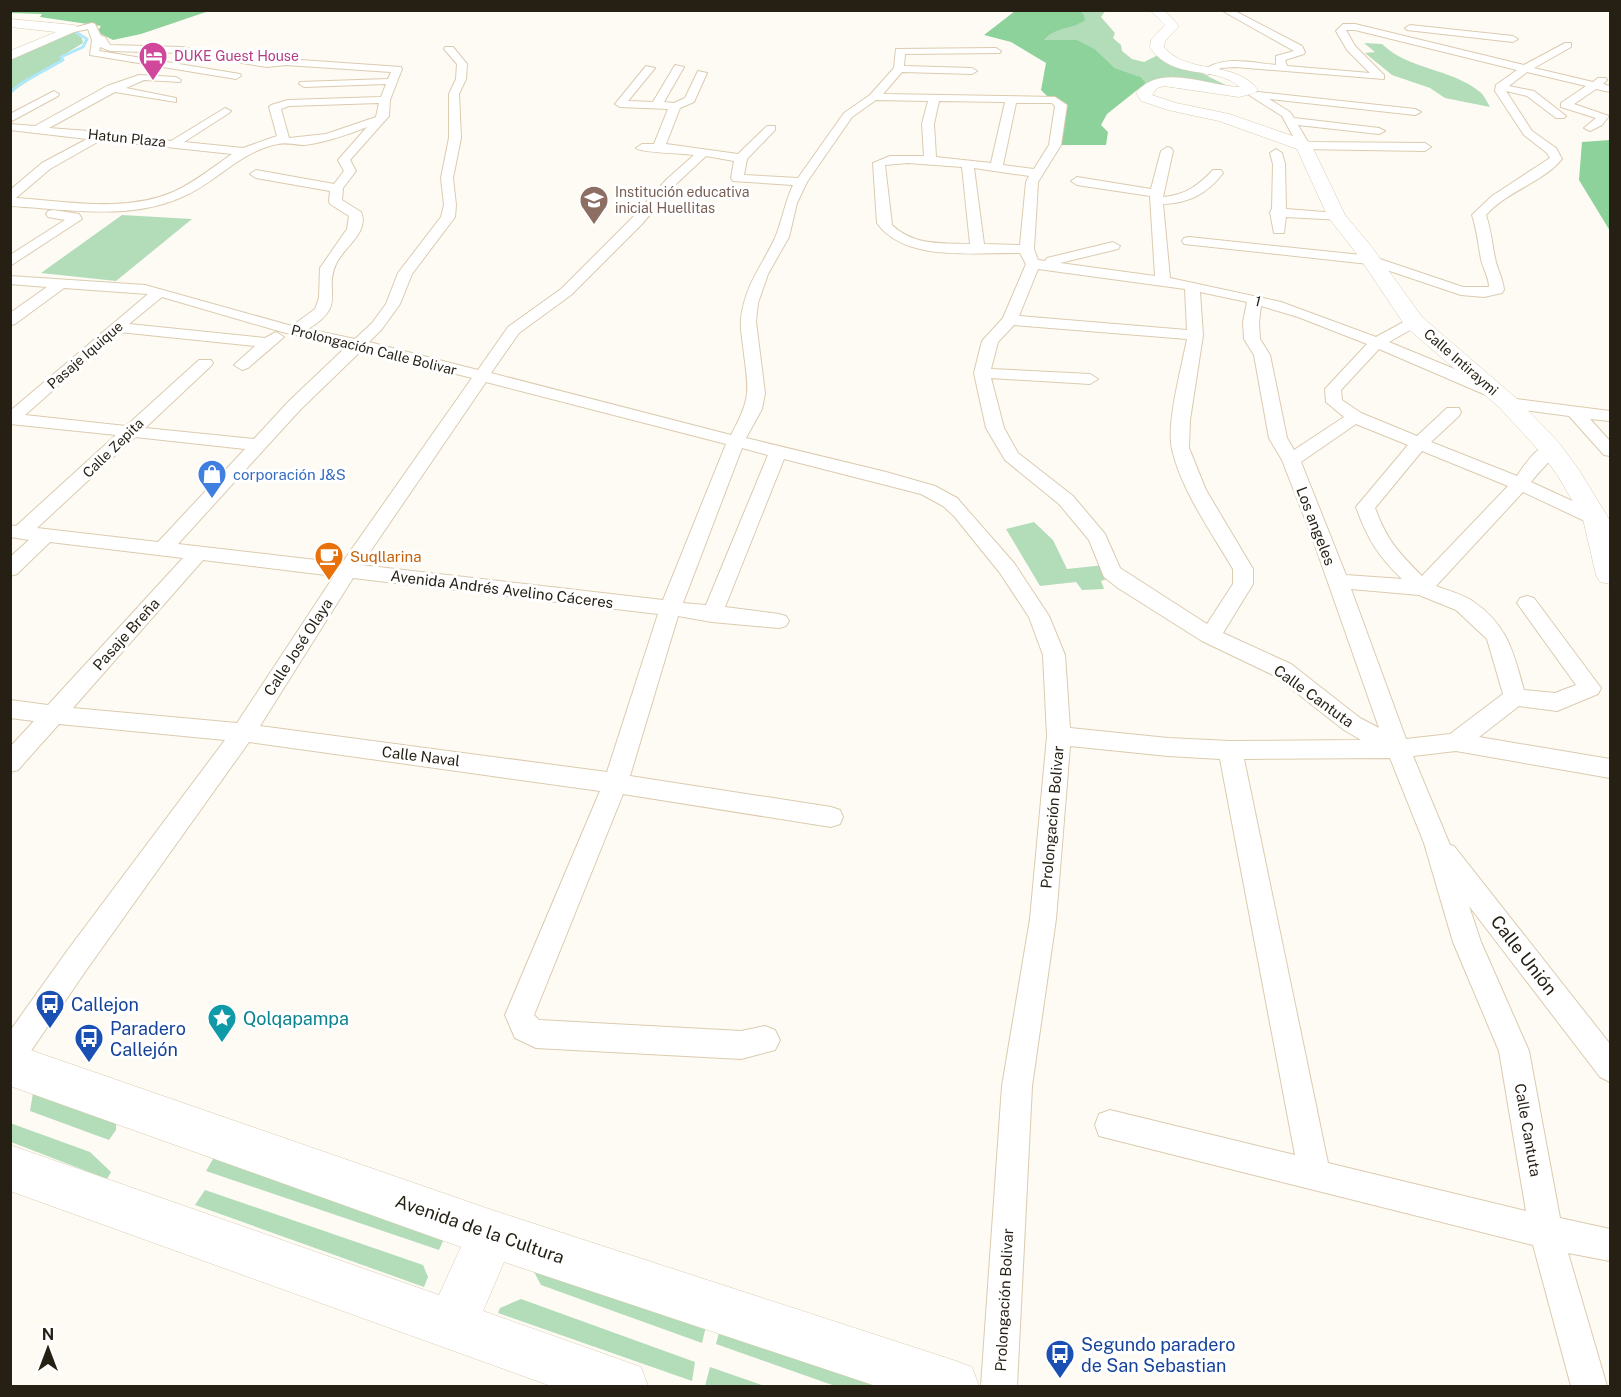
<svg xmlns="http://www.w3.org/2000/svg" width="1621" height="1397" font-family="'Public Sans',sans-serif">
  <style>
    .green { fill: #b3dcb9 }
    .forest { fill: #8dd29a }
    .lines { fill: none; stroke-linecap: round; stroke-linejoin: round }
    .stream { stroke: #aee8fa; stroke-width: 3 }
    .street-casing { stroke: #dbcbaf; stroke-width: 2 }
    .secondary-casing { stroke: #dbcbaf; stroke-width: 1 }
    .highway-casing { stroke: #dbcbaf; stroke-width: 1 }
    .street { fill: #fff; fill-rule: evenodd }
    .secondary { fill: #fff; fill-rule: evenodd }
    .highway { fill: #fff; fill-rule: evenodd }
    .labels { text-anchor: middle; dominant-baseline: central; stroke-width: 6; stroke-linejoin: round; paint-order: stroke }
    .far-hotel-label { font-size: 14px; fill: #b23c85; stroke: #fff; text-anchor: start }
    .far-street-label { font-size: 14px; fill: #251f14; stroke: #fff }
    .far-education-label { font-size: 14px; fill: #785e54; stroke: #fff; text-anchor: start }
    .shop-label { font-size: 15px; fill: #366cbe; stroke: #fff; text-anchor: start }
    .street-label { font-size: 15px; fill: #251f14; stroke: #fff }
    .food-label { font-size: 15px; fill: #c56008; stroke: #fff; text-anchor: start }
    .near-street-label { font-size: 18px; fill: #251f14; stroke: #fff }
    .near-transit-label { font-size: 18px; fill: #164399; stroke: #fff; text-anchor: start }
    .near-culture-label { font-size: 18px; fill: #0d838f; stroke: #fff; text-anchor: start }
  </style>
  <rect width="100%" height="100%" fill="#fefbf5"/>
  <g class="green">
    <path d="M1079,11H1105L1101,17L1115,33L1113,38L1121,45L1122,51L1132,59L1144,62L1158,55L1169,63L1201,73L1232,88L1167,80L1146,83L1141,77L1115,68L1096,50L1043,40L1050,32L1081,23L1083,13Z"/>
    <path d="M73,31L82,38L83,43L60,57L63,59L11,92V58Z"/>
    <path d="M1364,43L1382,44C1408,70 1451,68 1480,92C1484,95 1487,102 1490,107L1445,98L1430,88L1392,75L1365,53L1375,52Z"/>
    <path d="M122,215L192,219L116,281L41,273Z"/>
    <path d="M1034,522L1053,540L1067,569L1104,565L1109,578L1101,581L1104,589L1082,590L1076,582L1040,586L1006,529Z"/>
    <path d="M33,1093L116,1122V1130L109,1140L30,1111Z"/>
    <path d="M10,1123L90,1152L111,1172L107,1179L11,1142Z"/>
    <path d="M216,1154L447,1232L439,1250L206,1171Z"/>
    <path d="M205,1190L423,1265L428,1277L424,1287L195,1205Z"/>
    <path d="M531,1266L707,1322L702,1343L541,1285Z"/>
    <path d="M521,1299L695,1362L692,1381L498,1313L500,1308Z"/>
    <path d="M721,1325L895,1386H835L716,1344Z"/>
    <path d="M710,1367L765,1386H705Z"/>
  </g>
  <g class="forest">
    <path d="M10,11H209L141,34L113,40L97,32L101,26L40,17L42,14L11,13Z"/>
    <path d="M1015,11H1079L1083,13L1085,20C1073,30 1055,26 1044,40H1077L1096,50L1115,68L1141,77L1146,83L1107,114L1101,125L1108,132L1106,145H1055L1059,108L1041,90L1046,63L1011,42L984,35Z"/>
    <path d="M1610,140V231L1579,180L1582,142Z"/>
  </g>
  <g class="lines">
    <path class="stream" d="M10,93L20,84L63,60L61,57L83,47L87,39L74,31"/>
    <g class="street-casing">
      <g id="street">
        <path d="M1221,10H1233L1302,46L1305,52L1304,54L1285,60L1287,66L1370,73L1347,50L1336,31L1343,24H1355L1524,65L1565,43H1571V47L1534,68L1593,82L1598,78H1606L1607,80L1603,84L1610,86V92L1596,89L1574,104L1609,116L1602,125L1590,131L1584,128L1596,118L1561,107V103L1586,86L1527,72L1509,86L1534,91L1566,116L1564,118H1556L1527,96L1506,91L1532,131L1556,148L1562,159C1542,183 1507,191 1486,215C1491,230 1492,243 1495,258C1497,269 1503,278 1504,290L1502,293L1484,297L1461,295L1369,264L1184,244L1182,241L1184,238L1189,237L1371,256L1463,287H1489C1489,277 1483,269 1481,259C1478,244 1477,230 1472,215L1492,196L1550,158L1547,153L1524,135L1495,91L1496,85L1517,70L1355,30H1346L1355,46L1384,75V79L1235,67L1221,68L1207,75L1202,72C1221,54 1253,63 1276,65V56L1294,51Z"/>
        <path d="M92,23L95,24L101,36L105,37L110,45L181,47L267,61L286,59L401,67L402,69L390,100L389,116L350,160L356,171L343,188L342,200L361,212C370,232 343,248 336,264C323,292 348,305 308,329L355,339L372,323L386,304L398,273L441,217L444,205L441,178L449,138V94L456,79L457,64L444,49L445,47H453L467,64L466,79L459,94L461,138L453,178L456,205L455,217L412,274L400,304L382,329L369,342L478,370L508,327L561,289L632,218L667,179L694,155C682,153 642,153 636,148L642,144H654L668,109L620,107L615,104L646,66L655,68L628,101L653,102L675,65L684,67L664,102L674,103L685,98L698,71L707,73L694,102L680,108L666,144L738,154L767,126H775V130L747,159L744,175L798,178L844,113L870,95L894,68L896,49L996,48L1001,51L1000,53L905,54L904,66L972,68L977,71L972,74L902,72L883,94L1055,97L1067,105L1061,145L1038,182L1034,249L1038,260L1045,261L1047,258L1113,242L1120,246L1118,249L1060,263L1155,276L1150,196L1077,185L1071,181L1077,177L1151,189L1161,151L1167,147L1171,148L1173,151L1163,197C1185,195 1198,186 1213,170H1221L1223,173C1207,194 1189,203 1163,204L1170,278L1281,302L1376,337L1409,319H1419L1422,322L1419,325L1389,342L1498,387L1500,391L1498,395H1486L1379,349L1341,390L1342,400L1361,413L1417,436L1447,408H1459L1461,412L1459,416L1431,442L1517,476C1526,463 1539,441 1557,445L1560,449C1551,461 1540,470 1531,482L1603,515L1606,519L1603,523H1589L1523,492L1436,586C1447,590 1461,594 1471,600C1507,624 1513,650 1524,690L1555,693L1576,685L1517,603L1520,598L1527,596L1534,598L1601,688L1598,694L1557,711L1519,706L1479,737L1610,759V778L1456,751L1413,756L1450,845L1454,846L1610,1044V1082L1600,1077L1469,906L1481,942L1529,1051L1560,1218L1610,1229V1261L1568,1253L1607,1386H1571L1533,1245L1099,1136L1095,1125L1099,1114L1110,1110L1295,1155L1220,759L1168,756L1070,746L1056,919L1032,1086L1017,1386H981L1002,1086L1030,919L1047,736L1043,655L1029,617L1000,573L954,516L943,506L921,494L784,459L725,607L779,614L786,616L789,621L786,626L779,628L712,622L678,616L630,776L831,807L840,810L843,817L840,824L831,827L623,794L534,1015L539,1020L741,1031L765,1026L775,1030L780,1040L775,1050L741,1059L536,1048L515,1038L505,1015L600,791L249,742L87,969L20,1067L10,1071V1031L67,951L225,740L59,724L18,770L10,772V747L34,721L10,718V700L48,705L183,558L50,542L17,574L10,576V557L29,540L10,537V525L16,526L116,435L10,424V411L148,294L64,288L15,324L10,325V313L47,287L10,284V276L145,285L292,326L315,309L319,298L320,268L347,229L349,216L330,204L329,201L330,191L256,178L250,174L256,170L334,184L344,171L338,160L367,127C347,135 326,142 305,145C296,145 286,142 278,144C240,151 216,183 182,197C129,221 67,209 10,206V190L42,163L87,139L10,130V124L35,126L107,86L139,75L176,77L181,80L180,82L144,80L126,88L176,98V102L115,92L49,128L102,132L171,141L225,108L231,111L229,113L184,142L243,148L277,136L269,107L271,105L288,100L381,97L386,84L304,87L299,84L300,82L388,79L391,72L286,65L267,67L181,53L110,51L100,47L99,51L240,74L241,76L236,79L90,55L92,40L88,29L74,32L69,29ZM876,100L928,101L922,124L924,156H890L873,163L877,223C905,263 977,252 1020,253L1026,264L1003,318L982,341L974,373L986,428L1005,460L1059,504L1089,540L1104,577L1118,588L1202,641L1275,676L1344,730L1361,740L1230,741L1168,738L1070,728L1065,655L1049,616L1014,563L957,498L935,486L886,472L746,438L762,409L765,393L756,322L758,303L768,274L789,237L797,203L807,182L852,117ZM939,101L1005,102L991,163L936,157L934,124ZM379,103L376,117L326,134L289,138L281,109L289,106ZM1016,103H1052L1055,106L1049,145L1034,169L1003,165ZM101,140L232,154C213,167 194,183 173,192C125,213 67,201 16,198L50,169ZM706,156L734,161L731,178L733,181L793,185C785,202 782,221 775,238C761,268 746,283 741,318C740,327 742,337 743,346C748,389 753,395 731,435L491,373L519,333L571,295L642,224L675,185ZM908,163L962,167L970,244C942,243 914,246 892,225L885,165ZM974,168L1029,176L1026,182L1020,245L984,244ZM1038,269L1185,289L1187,330L1019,316ZM1200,292L1247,302L1243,322L1244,339L1254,355L1269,438L1282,460L1312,537L1379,728L1360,718L1291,664L1223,633L1253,584V569L1206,490L1189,448L1190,420L1203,335ZM162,297L282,332L347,346L288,402L254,439L145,428L211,366L213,363L211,360H199L126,426L25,415L119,332L255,346L234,365L242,370L248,368L284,337L276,332L265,338L129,324ZM1261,306L1298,317L1367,344L1325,389L1326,402L1344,417L1294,450L1287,438L1270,355L1260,339L1259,322ZM1014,325L1187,339C1182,366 1166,424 1172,449C1181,490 1212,533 1233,569V584L1207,624L1120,568L1105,534L1073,496L1018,453L1004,428L991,378L1090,384L1098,379L1090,374L991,369L998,342ZM362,350L472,378L342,563L178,544L300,410ZM486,382L726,444L663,600L361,565ZM1356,424L1408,445L1356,507C1367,538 1378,556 1402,579L1346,575L1301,462ZM135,437L245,449L158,542L37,528ZM742,448L768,455L706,605L683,603ZM1422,451L1508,486L1422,576C1397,551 1387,540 1375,508ZM203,560L334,576L237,723L73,708ZM353,578L658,614L607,772L260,726ZM1351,589L1419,595L1456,610L1487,639L1503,694L1450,734L1406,739ZM1390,758L1424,843L1453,942L1499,1051L1526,1211L1328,1163L1244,759Z"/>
        <path d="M1410,25L1513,36L1518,39L1513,42L1407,30L1405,28Z"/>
        <path d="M54,91L59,94L58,96L10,122V114Z"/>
        <path d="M1258,92L1415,109L1421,112L1415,115L1269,99L1290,112L1294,118L1379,128L1385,131L1379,134L1298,125L1308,142L1425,143L1431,147L1425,151L1300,149L1282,116L1249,95Z"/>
        <path d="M1276,149L1282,153L1285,164L1286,209L1337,213L1342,214L1344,217L1342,220L1286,217L1284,233H1274L1270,212L1272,209L1273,164L1270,153Z"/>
        <path d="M53,210L79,214L82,219L10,266V255L65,220L48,217L46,214L48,211Z"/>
        <path d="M1508,398L1610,411V421L1590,419L1610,441V456L1604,455L1569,416L1502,407L1500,403L1502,399Z"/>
      </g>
    </g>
    <g class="secondary-casing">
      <g id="secondary">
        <path d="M1150,10H1164L1179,26L1165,41L1164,47C1188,76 1235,59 1258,90L1255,93L1239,97L1164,86L1157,88L1152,95L1176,103L1229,114L1310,142L1345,215L1371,246L1422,317L1516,398L1560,444L1579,470L1609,519L1610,584L1600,582L1596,575L1583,519L1558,476L1542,454L1500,408L1406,327L1357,254L1328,217L1297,149L1219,121L1168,110L1141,101L1136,93C1160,62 1208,86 1240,87C1213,64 1175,82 1150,48L1151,40L1165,25Z"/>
        <path d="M10,19L74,25L81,29L10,60V51L56,32L10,27Z"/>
      </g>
    </g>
    <g class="highway-casing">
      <path id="highway" d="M10,1043L492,1210L953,1360L972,1367L979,1386H876L504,1262L483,1311L641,1367L648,1386H551L10,1191V1145L439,1295L461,1247L10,1086Z"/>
    </g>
    <use href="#street" class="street"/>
    <use href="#secondary" class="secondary"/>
    <use href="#highway" class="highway"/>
  </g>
  <defs>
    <g id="hotel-pin" transform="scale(1.5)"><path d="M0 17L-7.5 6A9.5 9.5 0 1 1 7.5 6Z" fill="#d1479c" stroke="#fff"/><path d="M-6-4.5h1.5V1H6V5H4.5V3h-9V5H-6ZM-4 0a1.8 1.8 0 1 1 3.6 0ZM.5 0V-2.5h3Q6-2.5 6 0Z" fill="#fff"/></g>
    <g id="school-pin" transform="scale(1.5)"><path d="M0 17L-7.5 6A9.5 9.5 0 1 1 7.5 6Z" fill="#8d6e63" stroke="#fff"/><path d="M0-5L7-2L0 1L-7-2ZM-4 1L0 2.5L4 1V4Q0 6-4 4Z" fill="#fff"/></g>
    <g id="shop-pin" transform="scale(1.5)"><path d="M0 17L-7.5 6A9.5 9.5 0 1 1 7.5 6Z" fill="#3f7fe0" stroke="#fff"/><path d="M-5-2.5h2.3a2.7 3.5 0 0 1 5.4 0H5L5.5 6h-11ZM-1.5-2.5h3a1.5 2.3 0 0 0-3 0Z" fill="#fff"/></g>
    <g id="cafe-pin" transform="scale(1.5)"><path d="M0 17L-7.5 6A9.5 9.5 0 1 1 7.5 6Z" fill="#e8710a" stroke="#fff"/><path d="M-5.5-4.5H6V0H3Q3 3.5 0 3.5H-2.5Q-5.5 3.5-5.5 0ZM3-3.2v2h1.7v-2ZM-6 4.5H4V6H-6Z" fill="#fff"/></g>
    <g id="bus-pin" transform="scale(1.5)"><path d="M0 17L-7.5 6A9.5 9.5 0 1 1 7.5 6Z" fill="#1a4fb4" stroke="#fff"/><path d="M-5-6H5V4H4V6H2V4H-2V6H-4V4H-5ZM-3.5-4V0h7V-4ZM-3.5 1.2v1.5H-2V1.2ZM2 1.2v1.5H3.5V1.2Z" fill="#fff"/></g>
    <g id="sight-pin" transform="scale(1.5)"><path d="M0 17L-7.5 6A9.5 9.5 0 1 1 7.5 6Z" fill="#0f9aa8" stroke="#fff"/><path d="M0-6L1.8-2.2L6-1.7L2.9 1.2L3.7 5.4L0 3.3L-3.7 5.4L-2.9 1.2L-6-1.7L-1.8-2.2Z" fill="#fff"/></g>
  </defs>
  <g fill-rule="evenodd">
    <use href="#hotel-pin" x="153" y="56"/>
    <use href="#school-pin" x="594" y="200"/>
    <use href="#shop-pin" x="212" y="474"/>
    <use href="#cafe-pin" x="329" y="556"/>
    <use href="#bus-pin" x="50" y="1004"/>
    <use href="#sight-pin" x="222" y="1018"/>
    <use href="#bus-pin" x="89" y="1038"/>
    <use href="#bus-pin" x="1060" y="1354"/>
  </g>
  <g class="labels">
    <g class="far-hotel-label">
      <text x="174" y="56">DUKE Guest House</text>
    </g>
    <g class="far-street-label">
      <text transform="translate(127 138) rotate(6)">Hatun Plaza</text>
      <text transform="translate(1258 301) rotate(14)">1</text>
      <text transform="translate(374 350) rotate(14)">Prolongación Calle Bolivar</text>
      <text transform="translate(85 355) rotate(-41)">Pasaje Iquique</text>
      <text transform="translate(1461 362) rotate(41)">Calle Intiraymi</text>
      <text transform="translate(113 448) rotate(-44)">Calle Zepita</text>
    </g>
    <g class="far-education-label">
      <text x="615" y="192">Institución educativa<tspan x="615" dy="16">inicial Huellitas</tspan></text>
    </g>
    <g class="shop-label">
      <text x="233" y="474">corporación J&amp;S</text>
    </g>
    <g class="street-label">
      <text transform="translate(1316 526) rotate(69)">Los angeles</text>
      <text transform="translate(502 589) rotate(7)">Avenida Andrés Avelino Cáceres</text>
      <text transform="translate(126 634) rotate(-48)">Pasaje Breña</text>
      <text transform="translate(298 647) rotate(-57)">Calle José Olaya</text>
      <text transform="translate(1314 696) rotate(36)">Calle Cantuta</text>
      <text transform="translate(421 756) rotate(7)">Calle Naval</text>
      <text transform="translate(1052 817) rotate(-85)">Prolongación Bolivar</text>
      <text transform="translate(1528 1130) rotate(80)">Calle Cantuta</text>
      <text transform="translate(1004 1300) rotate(-87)">Prolongación Bolivar</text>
    </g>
    <g class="food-label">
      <text x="350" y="556">Suqllarina</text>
    </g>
    <g class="near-street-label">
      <text transform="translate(1524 955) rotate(52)">Calle Unión</text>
      <text transform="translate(480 1229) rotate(19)">Avenida de la Cultura</text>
    </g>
    <g class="near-transit-label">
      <text x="71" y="1004">Callejon</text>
      <text x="110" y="1028">Paradero<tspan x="110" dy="21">Callejón</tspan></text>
      <text x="1081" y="1344">Segundo paradero<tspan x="1081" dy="21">de San Sebastian</tspan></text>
    </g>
    <g class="near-culture-label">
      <text x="243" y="1018">Qolqapampa</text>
    </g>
  </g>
  <rect width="1621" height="1397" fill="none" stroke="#251f14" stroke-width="24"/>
  <g transform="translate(48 1349)" stroke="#ffffff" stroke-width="4.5" paint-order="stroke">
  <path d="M0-4.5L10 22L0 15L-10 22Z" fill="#251f14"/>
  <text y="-9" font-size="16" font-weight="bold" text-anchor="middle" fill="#251f14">N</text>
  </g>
</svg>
